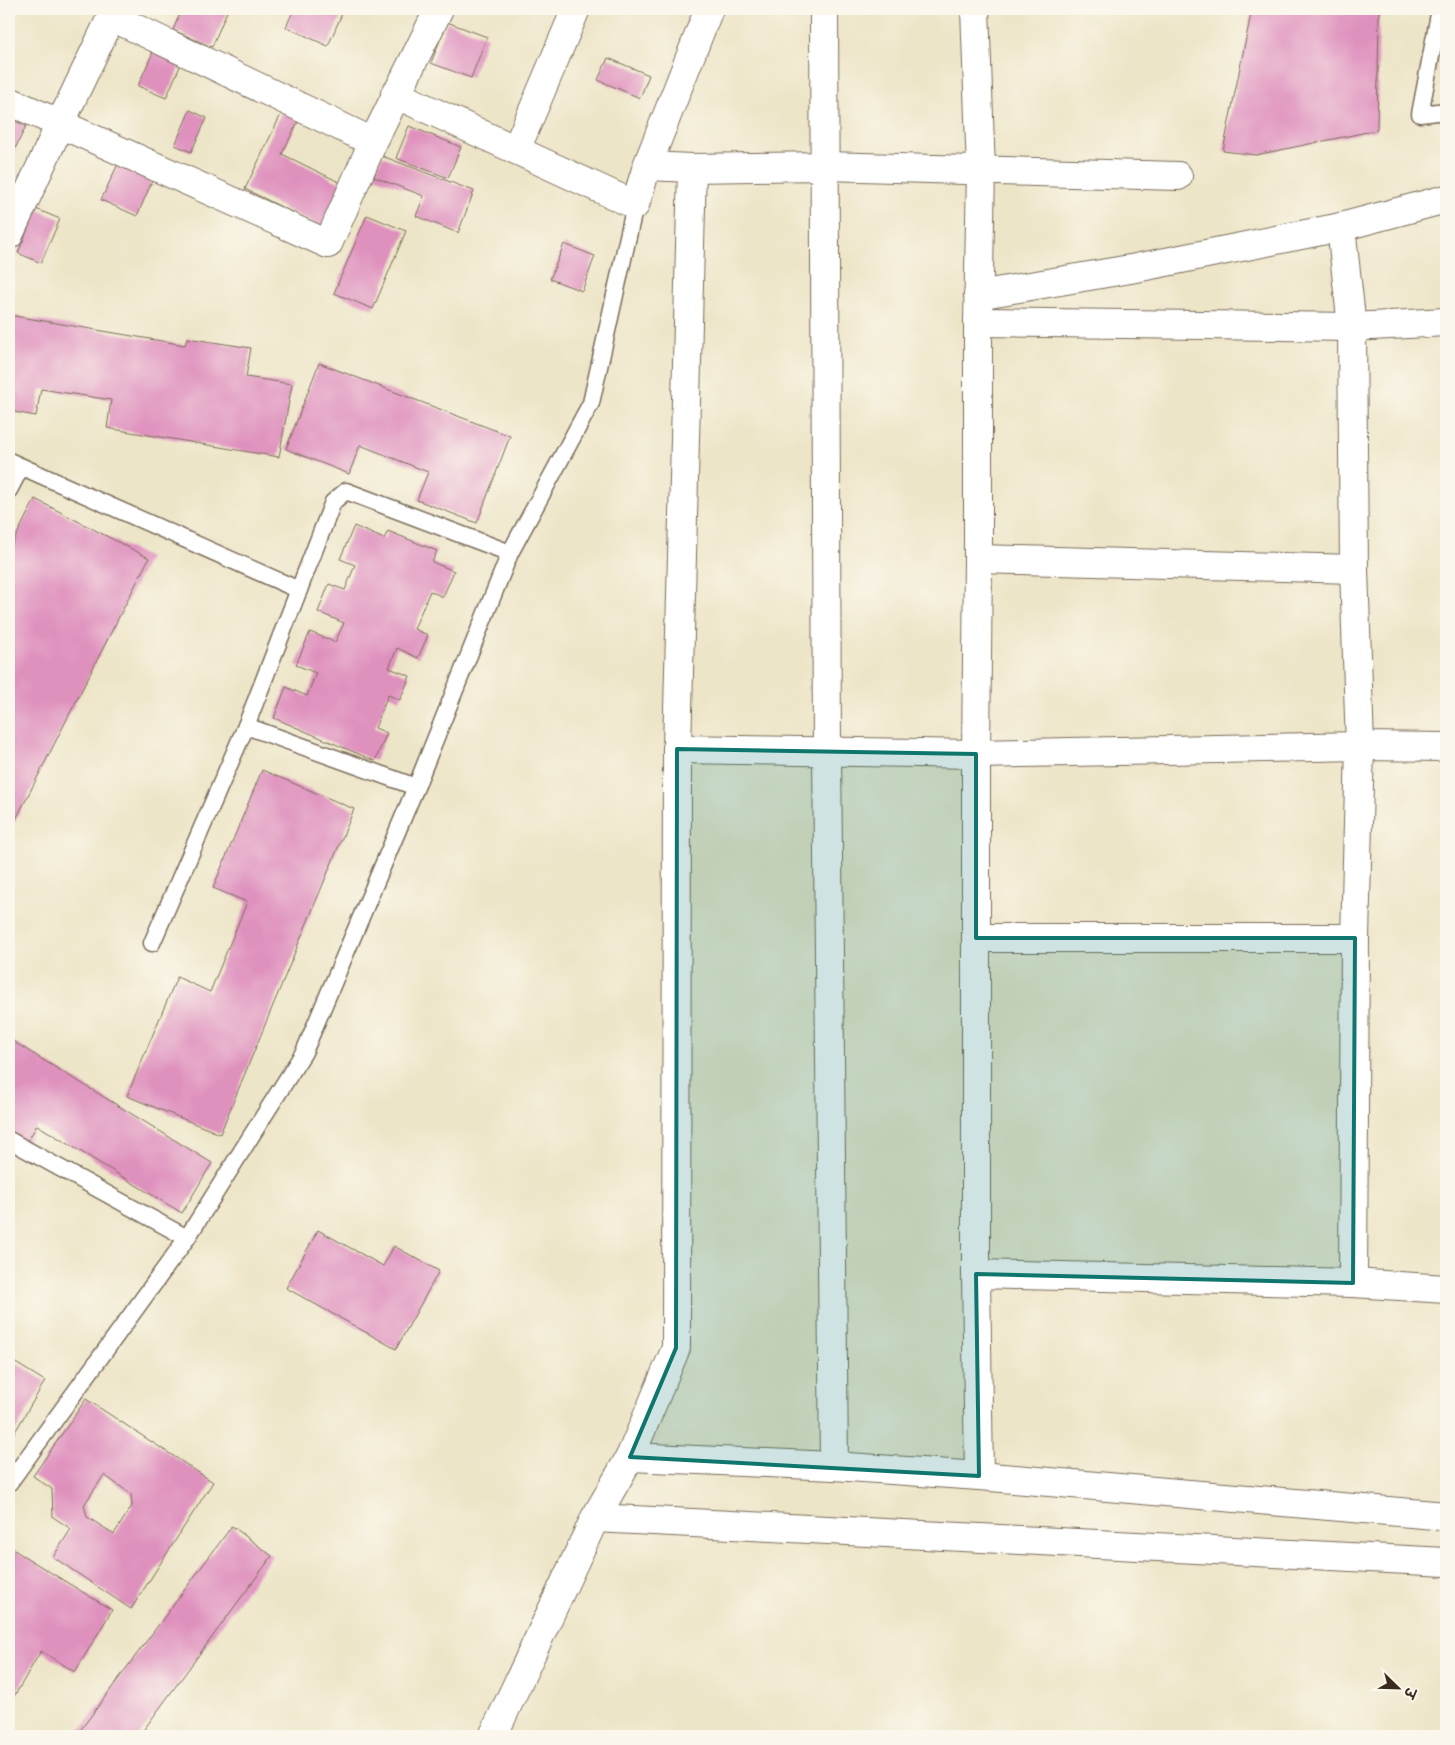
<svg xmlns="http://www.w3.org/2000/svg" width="1455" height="1745" font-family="'Architects Daughter','Playpen Sans Deva',sans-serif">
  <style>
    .building { fill: #df91be; fill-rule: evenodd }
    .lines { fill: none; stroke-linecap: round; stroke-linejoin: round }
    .lane-casing { stroke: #796b59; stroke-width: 19 }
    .street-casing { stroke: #796b59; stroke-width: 30 }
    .lane { stroke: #fff; stroke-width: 16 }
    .street { stroke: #fff; stroke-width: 28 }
    .marked { fill: #0f766e; fill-opacity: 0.2; stroke: #0f766e; stroke-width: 4; stroke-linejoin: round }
  </style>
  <rect width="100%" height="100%" fill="#fbf7ec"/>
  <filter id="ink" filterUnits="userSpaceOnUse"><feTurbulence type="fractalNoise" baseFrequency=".02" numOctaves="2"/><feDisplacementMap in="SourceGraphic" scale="10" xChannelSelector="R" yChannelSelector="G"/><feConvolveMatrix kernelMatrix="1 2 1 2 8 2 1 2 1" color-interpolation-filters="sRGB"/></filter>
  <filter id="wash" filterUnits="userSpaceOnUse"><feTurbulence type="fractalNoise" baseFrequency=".0096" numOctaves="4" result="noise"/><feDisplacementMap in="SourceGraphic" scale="20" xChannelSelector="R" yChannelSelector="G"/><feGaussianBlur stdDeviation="1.12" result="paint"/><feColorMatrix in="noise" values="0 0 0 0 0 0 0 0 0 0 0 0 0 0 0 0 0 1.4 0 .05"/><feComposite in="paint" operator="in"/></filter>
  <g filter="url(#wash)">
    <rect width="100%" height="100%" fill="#ede5c7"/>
    <g id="blocks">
      <g class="building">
        <path d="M182,9H228L212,47L173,30Z"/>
        <path d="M294,9H344L328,46L286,27Z"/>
        <path d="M1252,9H1382L1379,16L1377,130L1256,155L1223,151Z"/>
        <path d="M447,22L487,37L471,78L431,63Z"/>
        <path d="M153,52L181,64L166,98L138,86Z"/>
        <path d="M608,58L649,75L640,98L598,80Z"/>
        <path d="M285,106L302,114L282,154L343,184L322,227L245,189Z"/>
        <path d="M190,110L207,118L191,152L175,145Z"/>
        <path d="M9,118L26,126L11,157L9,156Z"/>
        <path d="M409,126L461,147L448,178L396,158Z"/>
        <path d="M382,156L474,191L458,233L416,216L424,196L374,177Z"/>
        <path d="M118,164L153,179L137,216L101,200Z"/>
        <path d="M36,209L60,219L41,263L18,253Z"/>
        <path d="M367,215L406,231L373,309L334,293Z"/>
        <path d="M564,244L595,256L582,291L550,279Z"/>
        <path d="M9,315L185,345L187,338L251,348L246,377L292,384L279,457L107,428L111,400L41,389L36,416L9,411Z"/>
        <path d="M319,363L510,436L477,523L417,500L428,472L360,445L349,474L286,449Z"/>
        <path d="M35,499L149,558L9,833V550Z"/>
        <path d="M354,526L384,539L388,531L437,551L432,562L454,571L443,597L430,591L414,629L428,635L418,658L397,648L389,668L410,676L400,700L388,695L375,728L387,733L375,761L274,718L286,687L307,696L316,673L296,665L310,632L335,642L344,623L318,612L329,584L345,590L355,565L340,559Z"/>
        <path d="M262,770L354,809L220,1134L127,1096L177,977L210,992L247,902L213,888Z"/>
        <path d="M9,1039L212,1163L182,1213L37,1125L26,1144L9,1133Z"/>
        <path d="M318,1230L383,1266L394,1246L439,1271L396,1349L286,1288Z"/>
        <path d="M9,1359L45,1381L9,1442Z"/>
        <path d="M86,1399L213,1482L131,1609L53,1557L71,1529L53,1517L52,1489L33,1476ZM104,1475L131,1494L132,1506L114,1534L87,1517L84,1505Z"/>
        <path d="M232,1526L272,1556L139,1736H76Z"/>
        <path d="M9,1547L112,1610L75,1672L41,1651L9,1705Z"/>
      </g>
    </g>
  </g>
  <g filter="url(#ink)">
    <use href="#blocks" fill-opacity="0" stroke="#796b59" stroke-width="1"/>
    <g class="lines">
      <g class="lane-casing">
        <g id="lane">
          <path d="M1440,9L1420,114L1446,111"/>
          <path d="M9,461L299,590"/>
          <path d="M9,490L21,467"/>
          <path d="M246,726L416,787"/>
          <path d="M152,943L246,726L333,502L346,491L510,553"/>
          <path d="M9,1140L187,1238"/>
          <path d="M9,1483L187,1238L304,1052L416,787L510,553L591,403L635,205"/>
        </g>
      </g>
      <g class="street-casing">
        <g id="street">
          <path d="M824,9L827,752L834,1466"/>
          <path d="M975,9L981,171L978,322V559L976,754V1274L979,1476"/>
          <path d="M112,17L373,142"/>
          <path d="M395,94L635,205L647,166L709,9"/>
          <path d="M9,101L328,244L373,142L439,9"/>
          <path d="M516,150L576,9"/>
          <path d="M647,166L692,168L826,166L1178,176"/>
          <path d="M1341,227L1352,327L1354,569L1360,746L1355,938L1353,1283"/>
          <path d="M9,235L60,124L115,9"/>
          <path d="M978,295L1136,268L1341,227L1446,199"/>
          <path d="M978,322L1352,327L1446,322"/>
          <path d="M978,559L1354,569"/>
          <path d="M677,749L976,754L1360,746L1446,747"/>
          <path d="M976,938H1355"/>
          <path d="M976,1274L1353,1283L1446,1289"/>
          <path d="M630,1457L834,1466L979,1476L1446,1516"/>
          <path d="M595,1518L1446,1562"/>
          <path d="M493,1736L595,1518L630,1457L676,1348L677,749L692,168"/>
        </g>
      </g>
      <use href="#lane" class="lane"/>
      <use href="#street" class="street"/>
    </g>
  </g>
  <path class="marked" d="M677,749L976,754V938H1355L1353,1283L976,1274L979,1476L630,1457L676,1348Z"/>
  <rect width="1455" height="1745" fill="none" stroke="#fbf7ec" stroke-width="30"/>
  <g transform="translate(1398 1688) rotate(113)" stroke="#fbf7ec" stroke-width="4" paint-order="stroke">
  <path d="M0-4L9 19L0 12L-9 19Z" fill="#3b2a1e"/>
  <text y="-8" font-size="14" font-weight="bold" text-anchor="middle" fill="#3b2a1e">उ</text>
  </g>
</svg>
